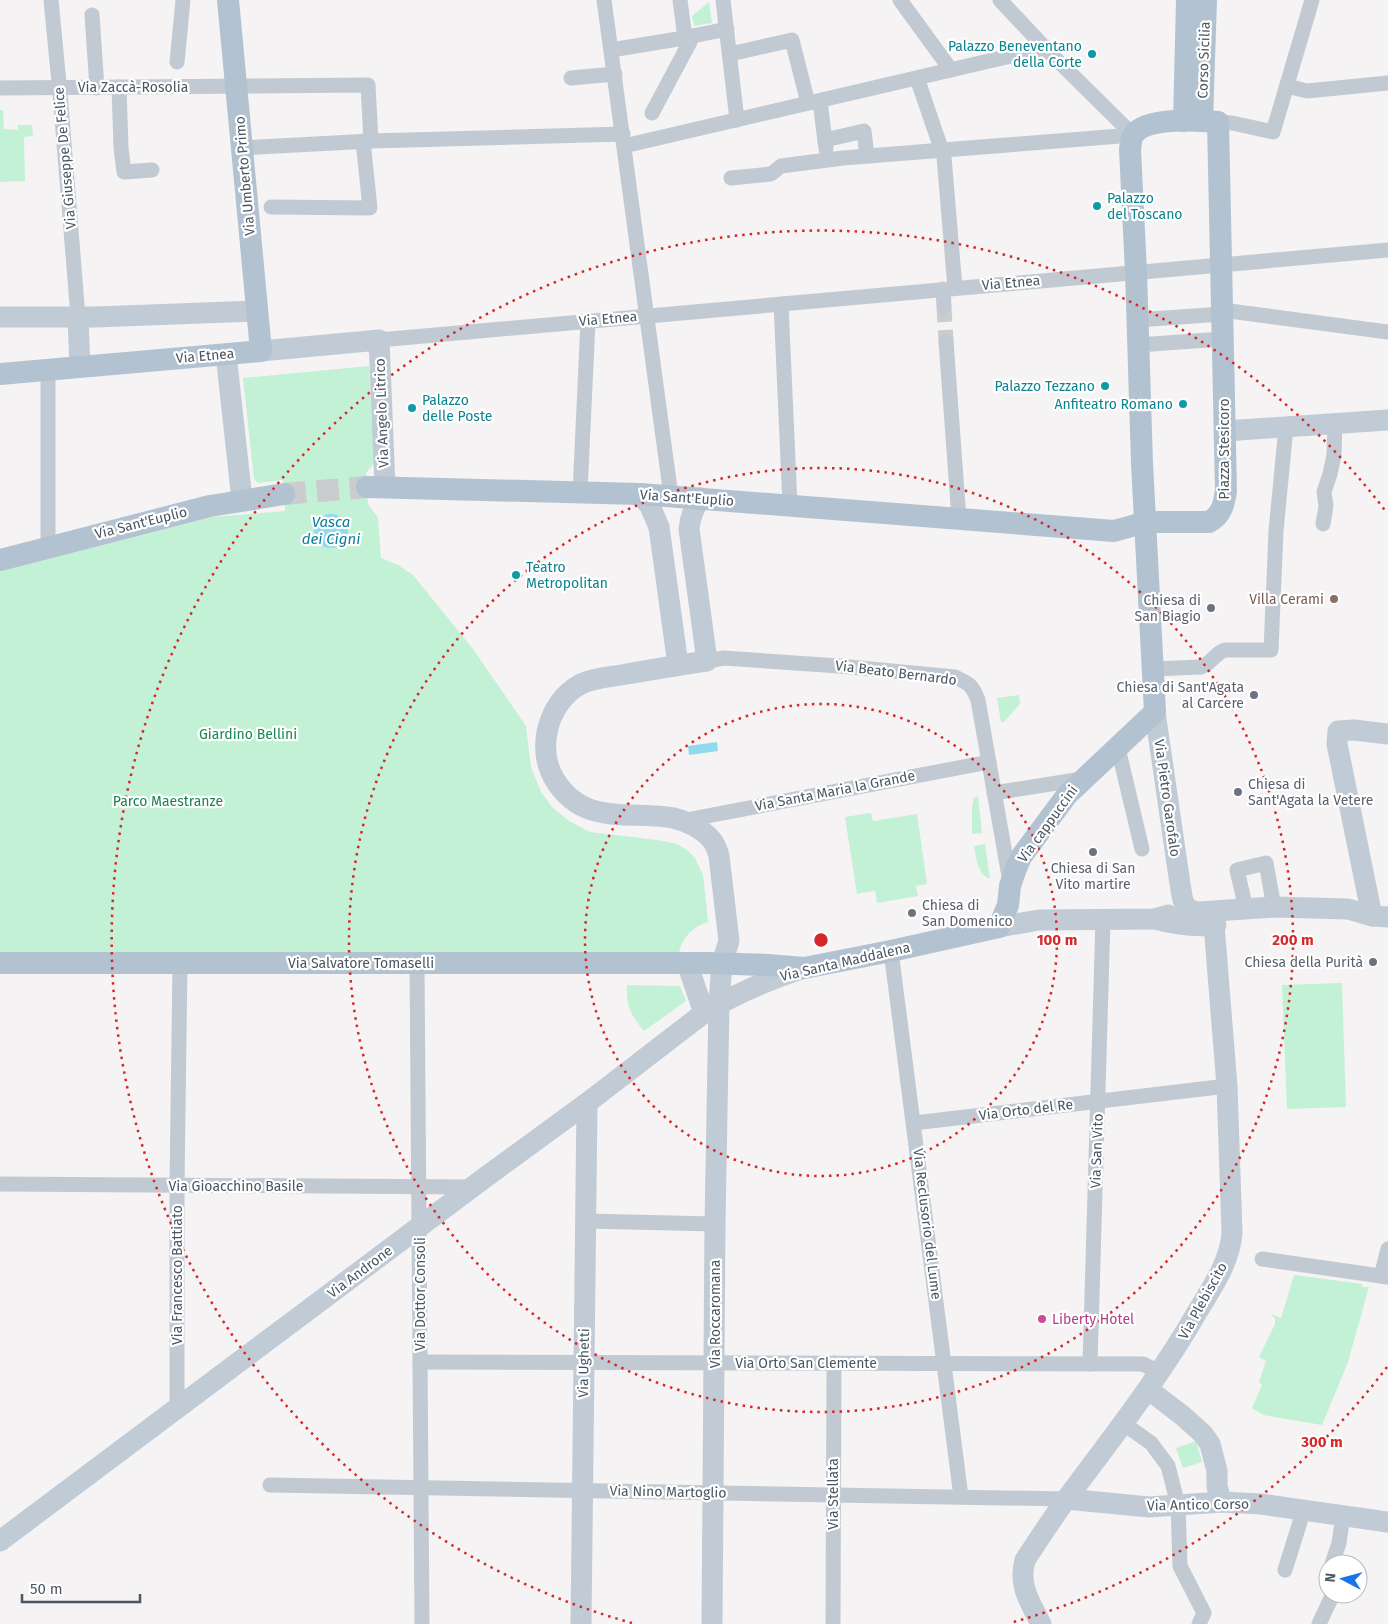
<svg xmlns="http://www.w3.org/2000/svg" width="1388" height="1624" font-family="'Fira Sans',sans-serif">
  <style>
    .green { fill: #c3f1d5 }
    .water { fill: #90daee }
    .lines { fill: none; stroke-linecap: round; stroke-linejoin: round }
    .street-tunnel { stroke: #caccce; stroke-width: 15; stroke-dasharray: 15 8; stroke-linecap: butt }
    .primary-tunnel { stroke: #caccce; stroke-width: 22; stroke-dasharray: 22 11; stroke-linecap: butt }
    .street { stroke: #c1cad2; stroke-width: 15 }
    .secondary { stroke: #c1cbd6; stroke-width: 21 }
    .primary { stroke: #b3c2d1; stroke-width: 22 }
    .ring { fill: none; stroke: #d62828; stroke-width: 2.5; stroke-dasharray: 2.5 5 }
    .culture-dot { fill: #0f9aa8; stroke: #fff; stroke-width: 2 }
    .education-dot { fill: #8d6e63; stroke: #fff; stroke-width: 2 }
    .worship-dot { fill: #6b7280; stroke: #fff; stroke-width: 2 }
    .hotel-dot { fill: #d1479c; stroke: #fff; stroke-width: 2 }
    .labels { text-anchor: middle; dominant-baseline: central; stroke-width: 4.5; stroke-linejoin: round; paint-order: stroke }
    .culture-label { font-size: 14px; fill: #0d838f; stroke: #fff; text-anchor: end }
    .street-label { font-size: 14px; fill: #4a5661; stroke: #fff }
    .education-label { font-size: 14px; fill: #785e54; stroke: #fff; text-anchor: end }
    .worship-label { font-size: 14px; fill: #5b616d; stroke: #fff; text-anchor: end }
    .park-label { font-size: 14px; fill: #17864f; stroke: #fff }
    .hotel-label { font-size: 14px; fill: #b23c85; stroke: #fff; text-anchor: start }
    .water-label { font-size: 15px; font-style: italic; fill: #0c7c9b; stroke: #fff }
    .centre { fill: #d62828; stroke: #fff; stroke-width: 2.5 }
    .ring-label { font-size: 15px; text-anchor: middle; font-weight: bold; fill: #d62828; stroke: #fff; stroke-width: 4.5; stroke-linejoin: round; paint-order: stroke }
  </style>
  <rect width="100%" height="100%" fill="#f5f3f3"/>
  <g class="green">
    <path d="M709,2L712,23L694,26L692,16Z"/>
    <path d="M0,110H3L4,129L18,130V125H32L33,136L24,137L25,181L0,182Z"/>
    <path d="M369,366L374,463L366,473L368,504L378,518L381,558L398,565L413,575L473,649L526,726L531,767L541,792L552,807L569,821L590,832L657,840L677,844L687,850L695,858L703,875L708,922C693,926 681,939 679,954L0,952V571L213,517L285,511L283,480L258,483L254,479L243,378Z"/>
    <path d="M1019,695L1020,704L1004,722H1001L997,698Z"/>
    <path d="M978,796L982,833L972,834V807L974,798Z"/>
    <path d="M871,813L873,821L917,814L927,884L916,886L918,896L877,903L875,891L857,894L845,817Z"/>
    <path d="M985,844L990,879C978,875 976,857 974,846Z"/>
    <path d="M1342,983L1346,1107L1287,1109L1282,985Z"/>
    <path d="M627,985L680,986L686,1001L644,1031C631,1015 626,1007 627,985Z"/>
    <path d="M1294,1275L1362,1284V1287H1369L1348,1362L1322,1425L1263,1415L1252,1408L1262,1385L1259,1382L1266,1361L1259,1357L1275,1324V1319L1271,1314L1281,1318Z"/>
    <path d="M1196,1441L1202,1462L1183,1468L1176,1448Z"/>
  </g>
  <g class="water">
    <circle cx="331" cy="531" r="17"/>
    <path d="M717,742L718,751L689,755L688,746Z"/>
  </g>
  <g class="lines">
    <path class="street-tunnel" d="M944,307L946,341"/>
    <path class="primary-tunnel" d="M284,494L367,487"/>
    <g class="street">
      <path d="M51,0L60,93L78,317"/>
      <path d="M604,0L671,496"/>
      <path d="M680,0L685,38"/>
      <path d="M723,0L737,120"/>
      <path d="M900,0L951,70"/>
      <path d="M1000,0L1045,48L1133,135"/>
      <path d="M92,15L97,88"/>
      <path d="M611,50L678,39L727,29"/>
      <path d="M730,54L792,40L808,103"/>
      <path d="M177,62L183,0"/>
      <path d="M571,78L615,74"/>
      <path d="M917,78L944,157L955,288"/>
      <path d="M1287,86L1307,91L1388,83"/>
      <path d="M119,87L121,148L124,172L152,170"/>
      <path d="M0,88L368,85L371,141"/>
      <path d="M820,101L826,149"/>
      <path d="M652,113L690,42L692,36"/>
      <path d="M1218,122L1232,123L1273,132L1312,0"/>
      <path d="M825,140L864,131L867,156"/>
      <path d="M624,146L1045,48"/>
      <path d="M242,148L371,141L623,134"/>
      <path d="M731,178L771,174L781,166L843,158L1133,135"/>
      <path d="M271,207L370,208L363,141"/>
      <path d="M943,289L944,307"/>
      <path d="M781,304L790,505"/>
      <path d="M1222,310L1388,332"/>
      <path d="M1137,320L1222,314"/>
      <path d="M379,340L1388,250"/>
      <path d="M946,341L959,519"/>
      <path d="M1138,345L1223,339"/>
      <path d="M48,370V547"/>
      <path d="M580,493L588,321"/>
      <path d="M1323,524L1326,506L1324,492L1330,474L1334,455L1335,423"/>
      <path d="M707,661L724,658L839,666L955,677C970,684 972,685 978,700L1010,882"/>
      <path d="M1153,669L1201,667C1211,664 1215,653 1225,650H1271L1276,531L1286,427"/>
      <path d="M1118,748L1142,849"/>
      <path d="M994,793L1082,779"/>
      <path d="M681,821L989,762"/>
      <path d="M1246,909L1237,870L1266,863L1274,907"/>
      <path d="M891,951L961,1497"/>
      <path d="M417,964L422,1624"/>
      <path d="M914,1123L1227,1086"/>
      <path d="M0,1184L472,1187"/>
      <path d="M585,1221L715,1224"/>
      <path d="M1262,1259L1388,1277"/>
      <path d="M1381,1276L1388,1249"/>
      <path d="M420,1362L1143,1364L1160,1373"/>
      <path d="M1090,1364L1103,919"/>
      <path d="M177,1408V1185L180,963"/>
      <path d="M1124,1424L1151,1443L1168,1466L1178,1505L1180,1566L1204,1613L1199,1624"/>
      <path d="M270,1485L1066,1499"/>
      <path d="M1332,1564L1339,1543L1343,1515"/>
      <path d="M1285,1570L1304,1509"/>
      <path d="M833,1624L834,1363"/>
      <path d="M1319,1624L1333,1594"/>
    </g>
    <g class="secondary">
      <path d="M0,317H95L257,311"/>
      <path d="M78,317L80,367"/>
      <path d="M261,351L379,340L385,487"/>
      <path d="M226,354L242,500"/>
      <path d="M1225,431L1388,420"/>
      <path d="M640,494L650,506L659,527L678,665"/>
      <path d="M700,498C694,509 690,517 689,529L707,661C679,665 650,670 621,675C608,677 593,678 581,684C562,694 551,713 547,732C544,748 546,766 555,780C582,824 624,812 667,817C684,819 707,830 715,845C717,849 718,853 719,856L729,941L722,963L719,1003L715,1224L712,1624"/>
      <path d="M1155,712L1180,884C1183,899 1181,910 1199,912L1274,907L1348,909L1372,916L1388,917"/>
      <path d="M1372,916L1337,744L1338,731L1354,730L1388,734"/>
      <path d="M1155,919C1176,925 1195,927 1216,925"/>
      <path d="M999,927L1039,920L1155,919L1168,915"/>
      <path d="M687,963L704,1013"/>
      <path d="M1149,1390L1183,1416L1203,1434L1210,1444L1217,1471V1487L1222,1502"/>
      <path d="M1066,1499L1149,1507L1222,1502L1261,1504L1388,1522"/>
      <path d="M0,1541L483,1179L587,1103L704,1013C736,993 768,980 804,968"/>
      <path d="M581,1624L587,1103"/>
      <path d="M1041,1624C1030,1602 1018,1586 1025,1560C1039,1539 1053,1517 1068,1497C1114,1435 1160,1377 1199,1309C1213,1286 1230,1261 1232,1233L1227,1086L1214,925"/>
    </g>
    <g class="primary">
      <path d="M1184,121L1187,0"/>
      <path d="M1202,121L1206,0"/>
      <path d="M0,374L261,351L228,0"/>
      <path d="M0,560L210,506L284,494"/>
      <path d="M0,963H706L768,965L804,968L891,951L999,927L1008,905L1010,886L1015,871L1021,857L1067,795L1155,712L1142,463L1136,272L1130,149C1131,144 1131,137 1134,134C1147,117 1199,120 1218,122L1226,491C1224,504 1222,515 1209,522H1146L1114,531L640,494L367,487"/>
    </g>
  </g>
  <g class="ring">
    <circle cx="821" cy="940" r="236"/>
    <circle cx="821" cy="940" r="472"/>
    <path d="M1387 1367A709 709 0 0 1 1010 1623M632 1623A709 709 0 1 1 1387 513"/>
  </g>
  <g class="culture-dot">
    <circle cx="1092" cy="54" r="5"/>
    <circle cx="1097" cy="206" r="5"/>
    <circle cx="1105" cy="386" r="5"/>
    <circle cx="1183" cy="404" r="5"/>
    <circle cx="412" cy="408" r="5"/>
    <circle cx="516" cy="575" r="5"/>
  </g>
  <circle class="education-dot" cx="1334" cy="599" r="5"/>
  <g class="worship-dot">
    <circle cx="1211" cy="608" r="5"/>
    <circle cx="1254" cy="695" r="5"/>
    <circle cx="1238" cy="792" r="5"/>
    <circle cx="1093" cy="852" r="5"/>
    <circle cx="912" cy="913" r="5"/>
    <circle cx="1373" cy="962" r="5"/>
  </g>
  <circle class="hotel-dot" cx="1042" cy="1319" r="5"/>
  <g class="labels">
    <g class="culture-label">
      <text x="1082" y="46">Palazzo Beneventano<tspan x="1082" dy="16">della Corte</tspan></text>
      <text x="1107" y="198" text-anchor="start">Palazzo<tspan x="1107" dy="16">del Toscano</tspan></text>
      <text x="1095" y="386">Palazzo Tezzano</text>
      <text x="422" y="400" text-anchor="start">Palazzo<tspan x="422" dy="16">delle Poste</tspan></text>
      <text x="1173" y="404">Anfiteatro Romano</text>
      <text x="526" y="567" text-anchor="start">Teatro<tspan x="526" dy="16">Metropolitan</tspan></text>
    </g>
    <g class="street-label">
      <text transform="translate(1204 60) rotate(-88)">Corso Sicilia</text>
      <text x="133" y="87">Via Zaccà-Rosolia</text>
      <text transform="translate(65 158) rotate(-95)">Via Giuseppe De Felice</text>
      <text transform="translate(245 176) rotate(-95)">Via Umberto Primo</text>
      <text transform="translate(1011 283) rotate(-5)">Via Etnea</text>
      <text transform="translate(608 319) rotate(-5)">Via Etnea</text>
      <text transform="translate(205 356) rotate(-5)">Via Etnea</text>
      <text transform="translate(382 413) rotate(-92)">Via Angelo Litrico</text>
      <text transform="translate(1224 449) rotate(-90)">Piazza Stesicoro</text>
      <text transform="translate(687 498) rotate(4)">Via Sant'Euplio</text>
      <text transform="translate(141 523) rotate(-14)">Via Sant'Euplio</text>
      <text transform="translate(896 673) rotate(7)">Via Beato Bernardo</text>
      <text transform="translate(835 791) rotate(-11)">Via Santa Maria la Grande</text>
      <text transform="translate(1167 798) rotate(82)">Via Pietro Garofalo</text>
      <text transform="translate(1048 824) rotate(-54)">Via cappuccini</text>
      <text transform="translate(845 962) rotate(-13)">Via Santa Maddalena</text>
      <text x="361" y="963">Via Salvatore Tomaselli</text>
      <text transform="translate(1026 1110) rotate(-7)">Via Orto del Re</text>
      <text transform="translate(1097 1151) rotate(-88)">Via San Vito</text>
      <text x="236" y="1186">Via Gioacchino Basile</text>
      <text transform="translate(927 1224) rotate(83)">Via Reclusorio del Lume</text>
      <text transform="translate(360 1272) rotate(-37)">Via Androne</text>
      <text transform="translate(177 1275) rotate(-90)">Via Francesco Battiato</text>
      <text transform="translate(420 1294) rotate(-90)">Via Dottor Consoli</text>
      <text transform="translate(1203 1301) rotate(-61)">Via Plebiscito</text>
      <text transform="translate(715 1314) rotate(-90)">Via Roccaromana</text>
      <text transform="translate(584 1363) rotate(-89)">Via Ughetti</text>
      <text x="806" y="1363">Via Orto San Clemente</text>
      <text transform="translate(668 1492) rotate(1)">Via Nino Martoglio</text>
      <text transform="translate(833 1494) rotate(-90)">Via Stellata</text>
      <text transform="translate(1198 1505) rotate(-1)">Via Antico Corso</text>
    </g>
    <g class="education-label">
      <text x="1324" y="599">Villa Cerami</text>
    </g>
    <g class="worship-label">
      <text x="1201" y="600">Chiesa di<tspan x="1201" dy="16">San Biagio</tspan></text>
      <text x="1244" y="687">Chiesa di Sant'Agata<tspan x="1244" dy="16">al Carcere</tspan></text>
      <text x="1248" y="784" text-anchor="start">Chiesa di<tspan x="1248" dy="16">Sant'Agata la Vetere</tspan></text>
      <text x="1093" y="868" text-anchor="middle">Chiesa di San<tspan x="1093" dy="16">Vito martire</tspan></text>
      <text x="922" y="905" text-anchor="start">Chiesa di<tspan x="922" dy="16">San Domenico</tspan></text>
      <text x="1363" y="962">Chiesa della Purità</text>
    </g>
    <g class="park-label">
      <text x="248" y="734">Giardino Bellini</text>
      <text x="168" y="801">Parco Maestranze</text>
    </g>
    <g class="hotel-label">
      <text x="1052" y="1319">Liberty Hotel</text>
    </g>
    <g class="water-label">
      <text x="331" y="522">Vasca<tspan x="331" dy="17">dei Cigni</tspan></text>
    </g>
  </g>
  <circle cx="821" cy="940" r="8" class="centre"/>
  <g class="ring-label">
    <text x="1057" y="945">100 m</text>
    <text x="1293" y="945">200 m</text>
    <text x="1322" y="1447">300 m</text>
  </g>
  <g transform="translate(1343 1579) rotate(276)"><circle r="24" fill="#ffffff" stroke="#b7bbc0"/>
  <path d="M0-4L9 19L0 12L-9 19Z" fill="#1a73e8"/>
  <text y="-8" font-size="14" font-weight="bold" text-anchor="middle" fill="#4a5661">N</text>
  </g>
  <path d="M22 1594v8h118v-8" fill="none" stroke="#4a5661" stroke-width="2.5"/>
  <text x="30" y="1594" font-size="15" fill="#4a5661" stroke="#ffffff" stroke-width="4" paint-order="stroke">50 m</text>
</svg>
